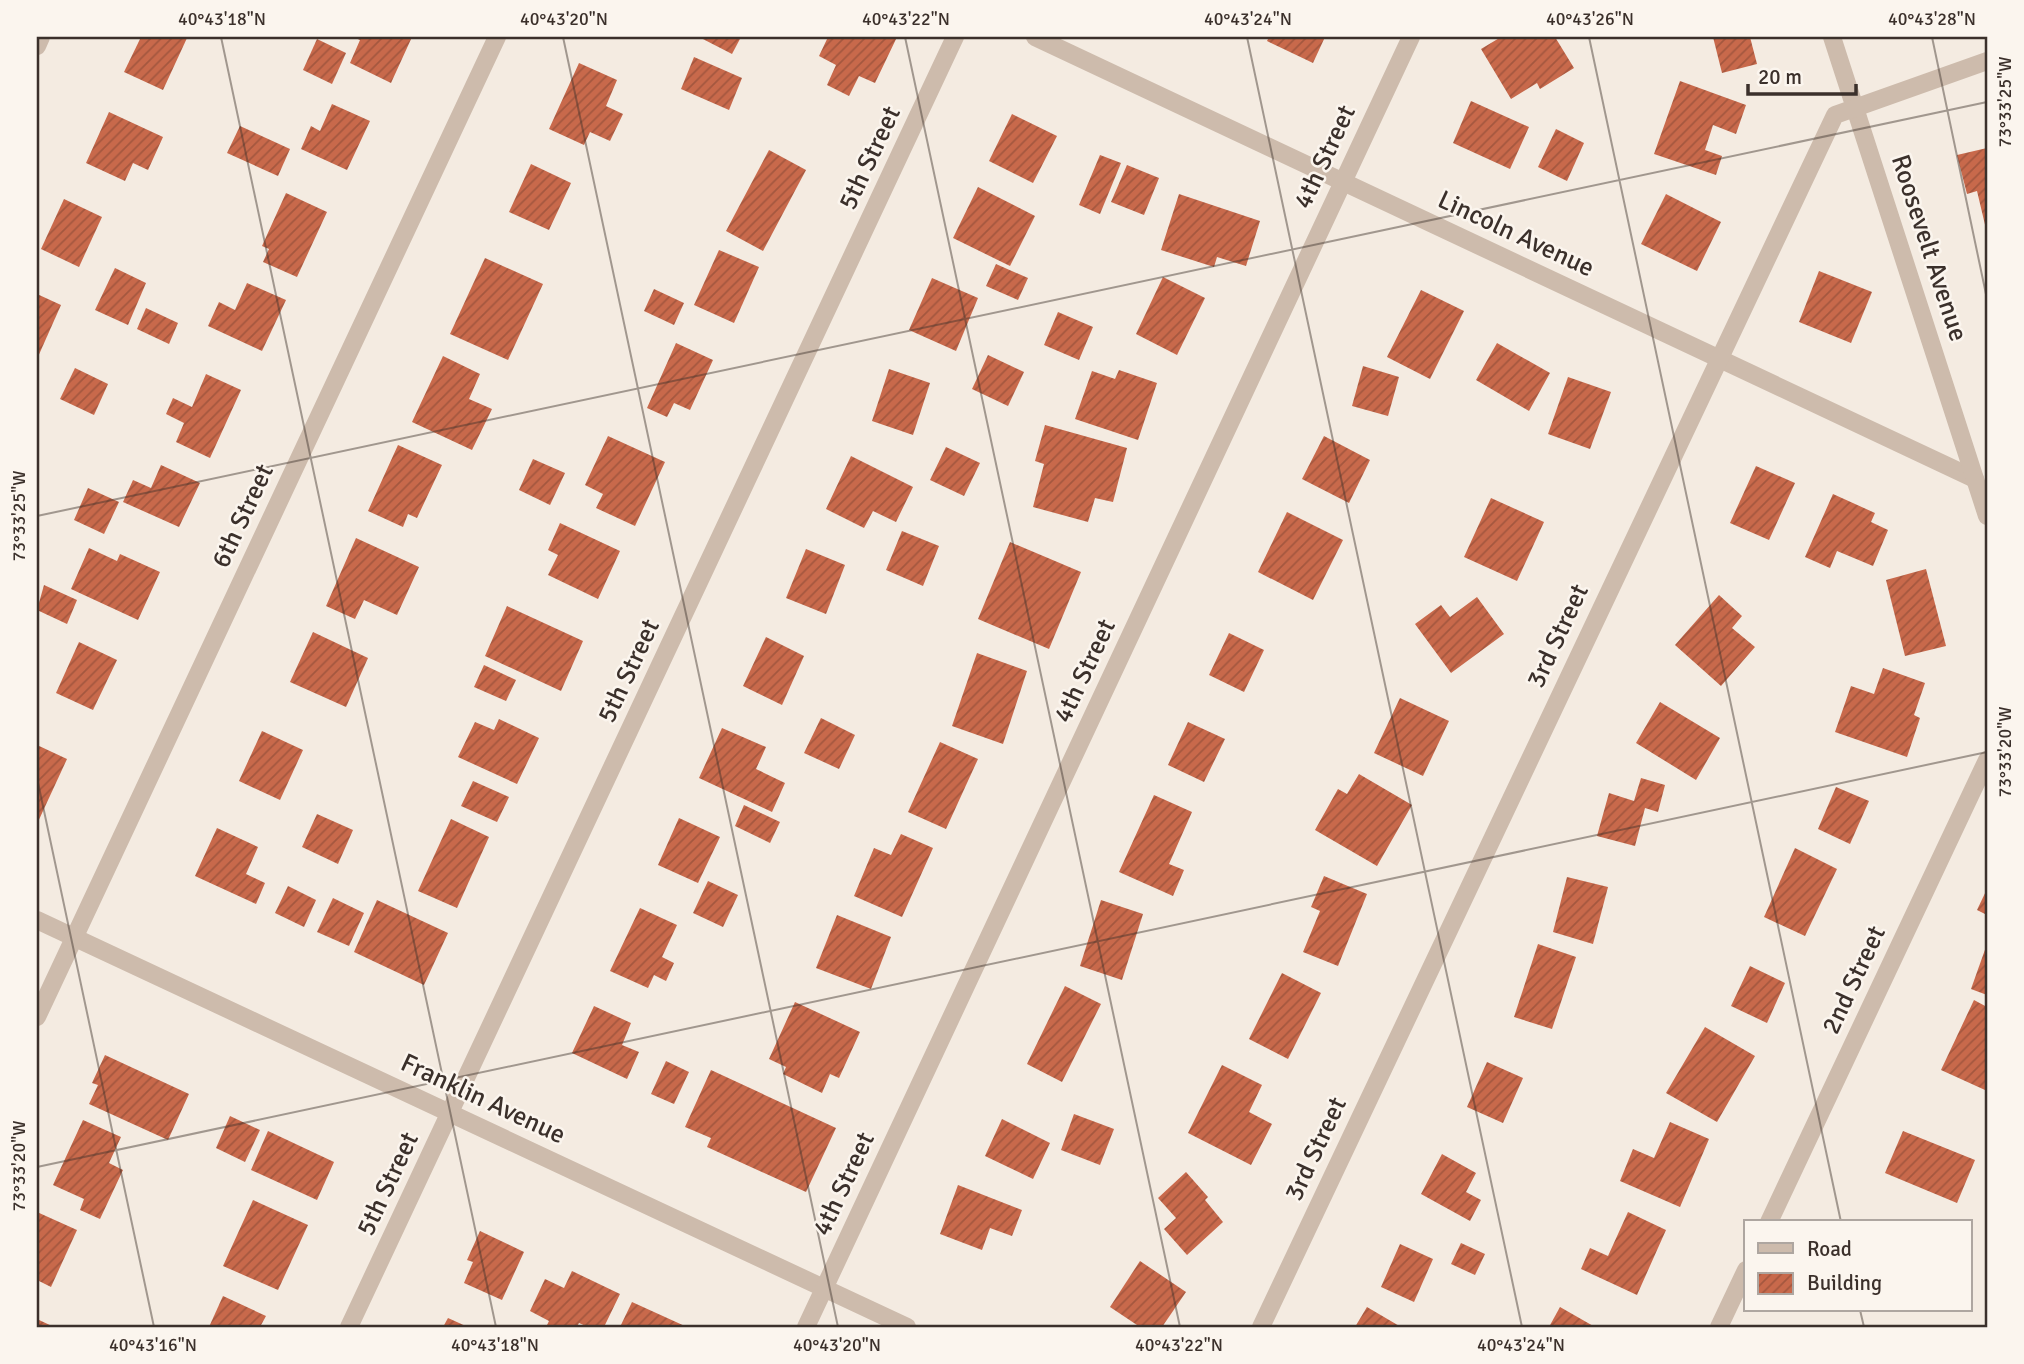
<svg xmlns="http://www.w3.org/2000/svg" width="2024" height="1364" font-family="Signika,sans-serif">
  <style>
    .building { fill: url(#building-hatch) }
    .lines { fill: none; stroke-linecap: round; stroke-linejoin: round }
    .street { stroke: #cdbbac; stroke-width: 18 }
    .ticks { fill: none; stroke: #3b302b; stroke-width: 2; stroke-opacity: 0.45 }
    .labels { text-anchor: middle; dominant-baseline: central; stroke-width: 5; stroke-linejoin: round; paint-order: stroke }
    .street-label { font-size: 26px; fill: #3b302b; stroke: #fbf5ee }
    .neatline { fill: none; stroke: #3b302b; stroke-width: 2.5 }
    .ticks-label { font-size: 18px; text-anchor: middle; fill: #3b302b }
  </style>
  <defs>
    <pattern id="building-hatch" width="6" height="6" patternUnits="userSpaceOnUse" patternTransform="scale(1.75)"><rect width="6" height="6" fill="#c8694b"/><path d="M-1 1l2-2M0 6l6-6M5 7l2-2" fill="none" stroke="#a4573f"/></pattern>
  </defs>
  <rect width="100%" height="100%" fill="#f4ebe1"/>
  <g class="building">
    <path d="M141,37L187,38L163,90L124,72Z"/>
    <path d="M353,37H412L391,83L350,63L360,40Z"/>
    <path d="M699,37H741L732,54Z"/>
    <path d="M828,37H897L875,83L859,76L849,96L827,85L836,65L819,56Z"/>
    <path d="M1269,37H1325L1313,63L1267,41Z"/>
    <path d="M1501,37H1555L1574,68L1540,89L1537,83L1511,99L1481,49Z"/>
    <path d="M1713,37H1750L1757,64L1722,73Z"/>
    <path d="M317,39L346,53L332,84L303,70Z"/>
    <path d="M694,57L742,78L729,110L681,89Z"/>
    <path d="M579,63L617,80L606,106L623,114L610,141L590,132L584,145L549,129Z"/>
    <path d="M1680,81L1746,105L1736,134L1713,125L1705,150L1722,156L1716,175L1654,154Z"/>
    <path d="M1471,101L1529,127L1510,169L1453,143Z"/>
    <path d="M332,104L370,121L347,170L301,149L311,126L320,131Z"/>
    <path d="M109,112L163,137L148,170L133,163L125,181L86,163Z"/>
    <path d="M1012,114L1057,136L1033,183L989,161Z"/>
    <path d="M240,126L290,149L278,176L227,153Z"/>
    <path d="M1556,129L1584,143L1567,181L1538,167Z"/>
    <path d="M1987,148V228L1986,229L1977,191L1967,194L1957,155Z"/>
    <path d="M769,150L806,170L763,251L726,231Z"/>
    <path d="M1100,155L1121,163L1100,214L1079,205Z"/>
    <path d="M531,164L571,183L549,230L509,212Z"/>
    <path d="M1127,165L1159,178L1144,215L1111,202Z"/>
    <path d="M978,187L1035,216L1010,266L953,238Z"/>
    <path d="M286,193L327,212L297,277L263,262L269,249L262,246Z"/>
    <path d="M1179,194L1260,221L1246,266L1217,257L1214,267L1161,250Z"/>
    <path d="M1666,194L1721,222L1697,271L1641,244Z"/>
    <path d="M64,199L102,217L79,267L41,249Z"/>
    <path d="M719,250L759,267L734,323L694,305Z"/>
    <path d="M485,258L543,284L508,360L450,334Z"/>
    <path d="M996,264L1028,278L1018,300L986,286Z"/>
    <path d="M115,268L146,283L128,325L95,310Z"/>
    <path d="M1819,271L1872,292L1851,343L1799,322Z"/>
    <path d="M1163,277L1205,298L1177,355L1136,334Z"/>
    <path d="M932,278L978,298L956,351L909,330Z"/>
    <path d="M247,283L286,300L262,351L208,326L219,302L235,310Z"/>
    <path d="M654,289L684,303L674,325L644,311Z"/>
    <path d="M1421,290L1464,311L1430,379L1387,357Z"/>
    <path d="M37,294L61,305L37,359Z"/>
    <path d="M146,308L178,323L169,344L137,329Z"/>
    <path d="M1058,312L1093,327L1079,360L1044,345Z"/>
    <path d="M676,343L713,360L690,410L674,403L667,417L647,408Z"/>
    <path d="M1497,343L1550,373L1529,411L1476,380Z"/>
    <path d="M988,355L1024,372L1008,406L972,389Z"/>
    <path d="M443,356L480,374L469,399L492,409L472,450L412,422Z"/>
    <path d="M1363,366L1399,377L1388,416L1352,406Z"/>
    <path d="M75,368L108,384L94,415L60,399Z"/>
    <path d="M889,369L930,383L913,435L872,421Z"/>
    <path d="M1119,370L1157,383L1138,440L1075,419L1092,371L1115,379Z"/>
    <path d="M206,374L241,390L210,458L176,442L184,423L166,414L173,398L192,407Z"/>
    <path d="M1568,377L1611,392L1590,449L1548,434Z"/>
    <path d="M1045,425L1127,448L1113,502L1095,498L1088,522L1033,507L1044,464L1035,461Z"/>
    <path d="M608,436L665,462L635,526L596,508L603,494L585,485Z"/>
    <path d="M1324,436L1370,460L1349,503L1302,479Z"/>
    <path d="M398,445L442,465L417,518L408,514L403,527L368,511Z"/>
    <path d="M946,447L980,463L964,496L930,480Z"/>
    <path d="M851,456L913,487L896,522L873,511L864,528L826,509Z"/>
    <path d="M533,459L565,473L550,505L519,490Z"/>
    <path d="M161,465L200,483L179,527L123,502L133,480L151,488Z"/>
    <path d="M1756,466L1795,483L1769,540L1730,523Z"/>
    <path d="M88,488L119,502L104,534L74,520Z"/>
    <path d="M1833,494L1875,513L1871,522L1888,530L1873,566L1837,551L1830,568L1805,557Z"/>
    <path d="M1491,498L1544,522L1517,581L1464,557Z"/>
    <path d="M1287,512L1343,540L1313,600L1258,572Z"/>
    <path d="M560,523L620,551L598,599L548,575L558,555L548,550Z"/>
    <path d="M902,531L939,546L923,586L886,570Z"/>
    <path d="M356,538L419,567L397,615L364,600L355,619L326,606Z"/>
    <path d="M1010,542L1081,572L1049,649L978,619Z"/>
    <path d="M89,548L117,561L120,554L160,572L138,620L71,589Z"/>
    <path d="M806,549L845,565L826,614L786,598Z"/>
    <path d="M1926,569L1946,646L1905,656L1886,580Z"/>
    <path d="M44,585L77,600L67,624L37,610Z"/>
    <path d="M1719,595L1742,616L1732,628L1755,647L1721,686L1675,645Z"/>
    <path d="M1477,597L1504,634L1451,673L1415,624L1441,605L1450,617Z"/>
    <path d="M507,606L583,641L561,691L485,656Z"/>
    <path d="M313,632L368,658L346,707L290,682Z"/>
    <path d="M1229,633L1264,650L1244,692L1209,675Z"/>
    <path d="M766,637L804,656L782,705L743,686Z"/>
    <path d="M79,642L117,660L93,710L56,693Z"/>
    <path d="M977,653L1027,671L1003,744L952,726Z"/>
    <path d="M484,665L516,680L506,701L474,687Z"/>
    <path d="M1883,668L1925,683L1914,715L1920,718L1907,757L1835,732L1851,686L1874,694Z"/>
    <path d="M1400,698L1449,721L1423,776L1374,753Z"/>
    <path d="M1660,702L1720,738L1696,780L1636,743Z"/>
    <path d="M821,718L855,735L839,769L804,753Z"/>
    <path d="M499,719L539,738L517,784L458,757L475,722L494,730Z"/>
    <path d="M1188,722L1225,739L1204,782L1168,765Z"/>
    <path d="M722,728L766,747L756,769L785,783L772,812L699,778Z"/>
    <path d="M262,731L303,750L280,800L239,781Z"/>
    <path d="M940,742L978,759L946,829L908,812Z"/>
    <path d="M37,745L67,759L37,824Z"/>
    <path d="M1359,774L1412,805L1377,866L1315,830L1338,789L1347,794Z"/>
    <path d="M1641,778L1665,785L1658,812L1645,808L1635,846L1597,836L1609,793L1634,801Z"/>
    <path d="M473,781L509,797L497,822L461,806Z"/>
    <path d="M1836,787L1869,801L1850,844L1818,829Z"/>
    <path d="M1154,795L1192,812L1169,864L1184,870L1173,896L1119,872Z"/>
    <path d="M744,805L780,822L770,843L735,826Z"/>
    <path d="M317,814L353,830L338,864L302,847Z"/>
    <path d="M679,818L720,837L698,883L658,865Z"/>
    <path d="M451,819L489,837L457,908L418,891Z"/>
    <path d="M217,828L258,847L246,874L265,883L256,904L195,876Z"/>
    <path d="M901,834L933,848L902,917L854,896L874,848L891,855Z"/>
    <path d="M1795,848L1837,869L1805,936L1764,917Z"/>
    <path d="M1324,876L1367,894L1338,966L1303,952L1320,911L1311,907Z"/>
    <path d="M1567,877L1608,887L1593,944L1553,932Z"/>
    <path d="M708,881L738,895L723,927L693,913Z"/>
    <path d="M288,886L316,900L304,927L275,913Z"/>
    <path d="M1987,889V915L1977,910Z"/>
    <path d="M333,898L364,913L349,946L317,932Z"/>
    <path d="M377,900L448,933L424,985L354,952Z"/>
    <path d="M1101,900L1143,914L1122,980L1080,966Z"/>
    <path d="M640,908L677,925L662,957L674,963L666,981L654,975L648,988L610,971Z"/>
    <path d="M837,915L891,937L871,989L816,968Z"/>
    <path d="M1538,944L1576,957L1552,1029L1514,1017Z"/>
    <path d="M1987,944V995L1971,989Z"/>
    <path d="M1750,966L1785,983L1767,1023L1731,1006Z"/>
    <path d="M1282,973L1321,993L1288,1059L1249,1039Z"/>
    <path d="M1065,986L1101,1004L1062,1082L1027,1064Z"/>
    <path d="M1974,1000L1987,1007L1985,1090L1941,1070Z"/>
    <path d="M795,1002L860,1032L839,1078L830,1074L822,1093L783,1074L786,1067L769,1059Z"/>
    <path d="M594,1006L631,1023L622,1045L639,1052L627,1079L572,1053Z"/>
    <path d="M1705,1027L1755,1056L1717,1122L1666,1093Z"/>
    <path d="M105,1055L189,1094L168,1140L89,1104L98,1085L92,1083Z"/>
    <path d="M666,1061L689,1072L674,1104L651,1094Z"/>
    <path d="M1487,1062L1523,1078L1503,1123L1467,1107Z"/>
    <path d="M1222,1065L1262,1085L1249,1112L1272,1124L1251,1165L1188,1133Z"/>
    <path d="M711,1070L836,1128L806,1192L707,1147L711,1138L685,1127Z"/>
    <path d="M1074,1114L1114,1129L1100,1165L1061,1150Z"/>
    <path d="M230,1116L260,1130L245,1162L216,1148Z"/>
    <path d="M1002,1119L1050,1143L1033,1179L985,1156Z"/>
    <path d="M83,1120L121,1137L109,1163L123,1170L100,1219L80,1210L84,1199L53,1185Z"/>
    <path d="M1670,1122L1709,1139L1680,1207L1620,1181L1633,1149L1654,1158Z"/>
    <path d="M268,1131L334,1162L317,1200L251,1170Z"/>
    <path d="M1903,1131L1975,1160L1957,1203L1885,1173Z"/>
    <path d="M1442,1154L1476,1173L1466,1192L1481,1200L1470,1221L1421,1194Z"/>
    <path d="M1186,1172L1208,1197L1205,1200L1223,1222L1187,1255L1164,1229L1176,1218L1158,1198Z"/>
    <path d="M958,1185L1022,1210L1012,1236L990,1228L982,1250L940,1234Z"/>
    <path d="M253,1200L308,1225L278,1290L223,1266Z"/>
    <path d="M37,1212L77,1230L51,1287L37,1280Z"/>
    <path d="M1628,1212L1666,1230L1637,1295L1581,1269L1590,1248L1608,1256Z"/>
    <path d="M480,1231L524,1252L502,1300L464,1283L473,1262L467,1260Z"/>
    <path d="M1461,1243L1485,1254L1475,1275L1451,1264Z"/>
    <path d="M1400,1244L1433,1259L1414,1302L1381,1287Z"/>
    <path d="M1140,1261L1186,1292L1162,1327H1140L1110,1307Z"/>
    <path d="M572,1271L620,1294L604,1327H588L579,1323L577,1327H546L549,1321L530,1311L545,1279L564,1288Z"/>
    <path d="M223,1296L266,1316L260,1327H209Z"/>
    <path d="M632,1302L687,1327H620Z"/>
    <path d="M1367,1307L1401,1327H1355Z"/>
    <path d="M1560,1307L1595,1327H1549Z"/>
    <path d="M448,1318L468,1327H443Z"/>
    <path d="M37,1319L54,1327H37Z"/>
  </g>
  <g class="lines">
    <g class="street">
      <path d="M1035,37L1975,479"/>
      <path d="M1832,37L1987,516"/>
      <path d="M37,46L41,37"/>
      <path d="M37,920L907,1327"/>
      <path d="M37,1017L497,37"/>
      <path d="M1769,1222L1987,760"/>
      <path d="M349,1327L955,37"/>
      <path d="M806,1327L1411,37"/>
      <path d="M1261,1327L1835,115L1987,61"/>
      <path d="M1719,1327L1746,1270"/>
    </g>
  </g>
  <path class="ticks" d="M221,37L496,1327M563,37L838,1327M905,37L1180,1327M1247,37L1522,1327M1589,37L1841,1222M1932,37L1987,299M37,516L1987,102M37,778L154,1327M37,1167L1987,752M1860,1310L1864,1327"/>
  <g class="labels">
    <g class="street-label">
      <text transform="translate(1325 157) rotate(-65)">4th Street</text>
      <text transform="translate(870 158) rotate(-65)">5th Street</text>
      <text transform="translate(1516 234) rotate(25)">Lincoln Avenue</text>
      <text transform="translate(1929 248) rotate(72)">Roosevelt Avenue</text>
      <text transform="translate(243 516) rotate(-65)">6th Street</text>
      <text transform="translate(1558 636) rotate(-65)">3rd Street</text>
      <text transform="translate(629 671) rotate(-65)">5th Street</text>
      <text transform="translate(1085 671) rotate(-65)">4th Street</text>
      <text transform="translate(1854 980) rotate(-65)">2nd Street</text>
      <text transform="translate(483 1099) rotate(25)">Franklin Avenue</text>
      <text transform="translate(1316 1149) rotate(-65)">3rd Street</text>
      <text transform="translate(388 1184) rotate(-65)">5th Street</text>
      <text transform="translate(844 1184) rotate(-65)">4th Street</text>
    </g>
  </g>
  <rect width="2024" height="1364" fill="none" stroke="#fbf5ee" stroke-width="77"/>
  <rect x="1744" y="1220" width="228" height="91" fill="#fbf5ee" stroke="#aea6a0" stroke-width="2"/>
  <rect x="1758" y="1243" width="35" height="10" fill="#cdbbac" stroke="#aea6a0" stroke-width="2"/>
  <text x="1807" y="1256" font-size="21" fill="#3b302b">Road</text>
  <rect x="1758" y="1273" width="35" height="21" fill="url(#building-hatch)" stroke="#aea6a0" stroke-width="2"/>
  <text x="1807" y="1290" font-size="21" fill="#3b302b">Building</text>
  <path d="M1748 84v10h108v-10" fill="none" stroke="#3b302b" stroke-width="3.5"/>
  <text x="1758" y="84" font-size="21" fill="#3b302b" stroke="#fbf5ee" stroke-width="5" paint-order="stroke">20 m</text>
  <rect x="38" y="38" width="1948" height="1288" class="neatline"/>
  <g class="ticks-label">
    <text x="222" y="25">40°43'18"N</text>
    <text x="564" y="25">40°43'20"N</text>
    <text x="906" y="25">40°43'22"N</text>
    <text x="1248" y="25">40°43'24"N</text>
    <text x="1590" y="25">40°43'26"N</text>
    <text x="1932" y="25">40°43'28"N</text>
    <text transform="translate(2005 102) rotate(-90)" y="6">73°33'25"W</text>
    <text transform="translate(19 516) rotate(-90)" y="6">73°33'25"W</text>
    <text transform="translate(2005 752) rotate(-90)" y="6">73°33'20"W</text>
    <text transform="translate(19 1166) rotate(-90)" y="6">73°33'20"W</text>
    <text x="153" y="1351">40°43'16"N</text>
    <text x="495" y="1351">40°43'18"N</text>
    <text x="837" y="1351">40°43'20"N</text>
    <text x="1179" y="1351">40°43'22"N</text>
    <text x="1521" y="1351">40°43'24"N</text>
  </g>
</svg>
